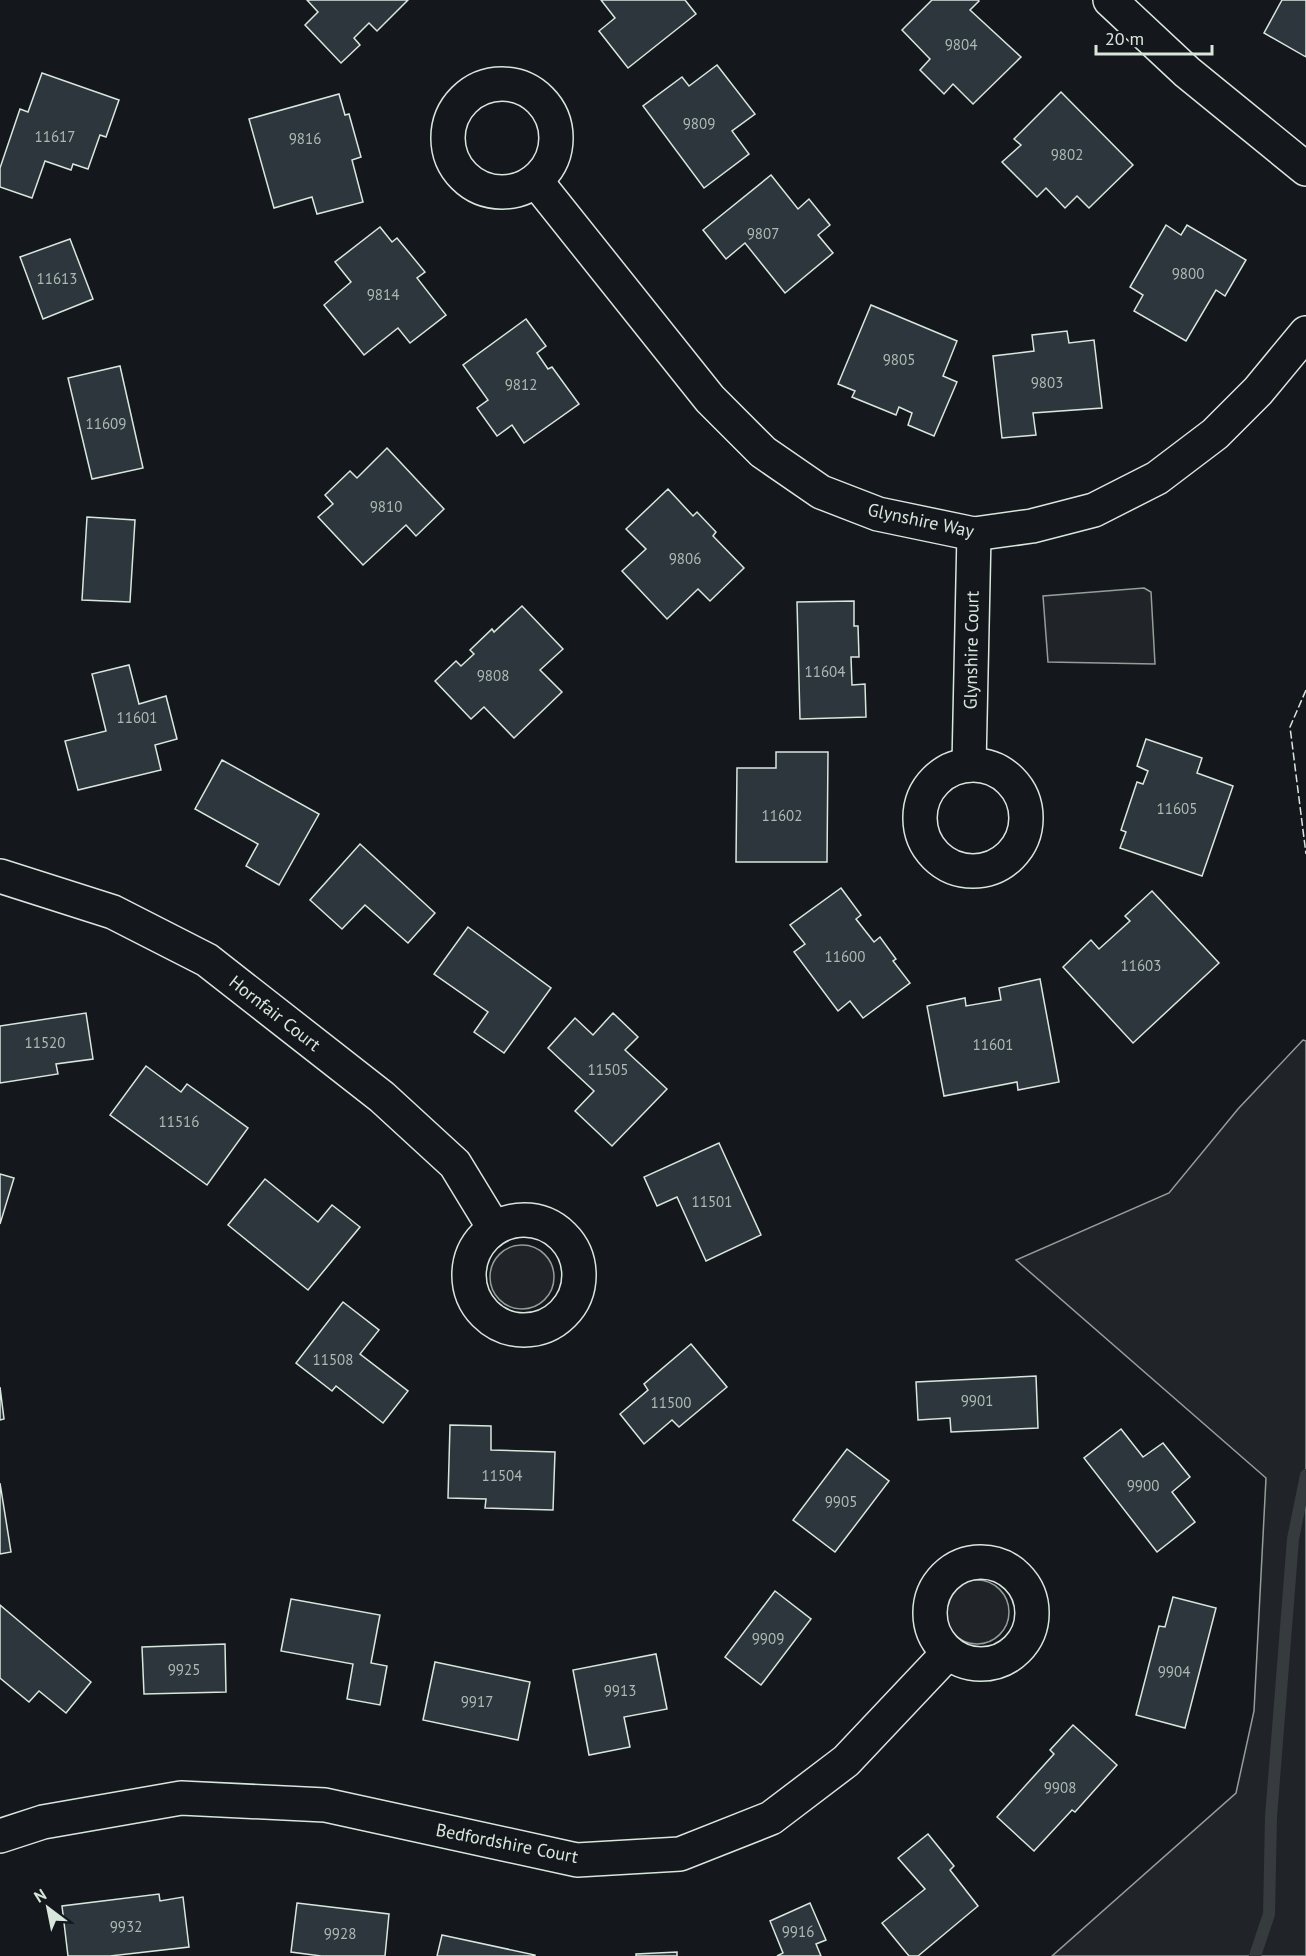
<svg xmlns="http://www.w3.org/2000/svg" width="1306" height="1956" font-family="'PT Sans',sans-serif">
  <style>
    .green { fill: #202428; stroke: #939e99; stroke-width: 1.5 }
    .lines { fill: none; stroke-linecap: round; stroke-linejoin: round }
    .stream { stroke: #363b3e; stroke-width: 12 }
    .building { fill: #2c363c; stroke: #d8e6dc; stroke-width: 1.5 }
    .street-casing { stroke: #d8e6dc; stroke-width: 36 }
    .street { stroke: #14181c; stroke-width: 33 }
    .fence { stroke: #d8e6dc; stroke-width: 1.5; stroke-dasharray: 8 3; stroke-linecap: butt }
    .labels { text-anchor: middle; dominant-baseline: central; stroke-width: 4.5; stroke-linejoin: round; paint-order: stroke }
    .number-label { font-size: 15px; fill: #adbab4 }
    .street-label { font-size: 18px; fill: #d8e6dc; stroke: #14181c }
  </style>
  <rect width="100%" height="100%" fill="#14181c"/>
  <g class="green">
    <path d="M1144,588L1151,592L1155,664L1048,662L1043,596Z"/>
    <path d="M1303,1040L1306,1041V1956H1052L1236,1793L1254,1711L1266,1478L1016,1260L1169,1193L1238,1109Z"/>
    <circle cx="522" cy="1277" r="32"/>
    <circle cx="977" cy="1612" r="32"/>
  </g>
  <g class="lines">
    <path class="stream" d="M1255,1956L1269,1914L1271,1817L1293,1539L1306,1475"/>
  </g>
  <g class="building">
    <path d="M307,0H408L377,31L369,23L354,38L360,45L341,63L305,25L318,12Z"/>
    <path d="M601,0H685L696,14L628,68L599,31L615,18Z"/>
    <path d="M932,0H978L979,1L970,10L1021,57L973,104L953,84L944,94L920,70L930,59L902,30Z"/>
    <path d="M1282,0H1306V57L1264,33Z"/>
    <path d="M717,65L755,114L732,131L749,154L704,188L643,106L682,77L689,86Z"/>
    <path d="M42,73L119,100L106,137L100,135L88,169L73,164L71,170L45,161L32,198L0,187V168L20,109L28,112Z"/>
    <path d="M1061,92L1133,165L1089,208L1077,196L1065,208L1046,188L1037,197L1002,162L1021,145L1014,139Z"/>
    <path d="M339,94L345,115L349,114L361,157L352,160L363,202L317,214L312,197L274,208L249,119Z"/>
    <path d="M771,175L798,209L809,199L830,225L818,235L833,253L785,293L745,243L726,259L703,230Z"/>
    <path d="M1166,225L1181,235L1187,225L1246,260L1225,296L1216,290L1186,341L1134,311L1143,295L1130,287Z"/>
    <path d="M380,227L392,242L397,238L425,272L417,278L446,315L410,343L398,328L364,355L324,305L351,282L335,262Z"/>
    <path d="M70,239L93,299L43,319L20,257Z"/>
    <path d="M871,305L957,341L943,376L957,382L934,436L908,425L912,413L899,407L896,415L852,397L855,391L838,384Z"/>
    <path d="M526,319L546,346L537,353L548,369L552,367L579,404L524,443L512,425L497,436L477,408L488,400L463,365Z"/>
    <path d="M1067,331L1069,343L1094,340L1102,408L1033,413L1036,435L1002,438L993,356L1034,351L1032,335Z"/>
    <path d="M120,366L143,468L92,479L68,378Z"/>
    <path d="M387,448L444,509L416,536L406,525L363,565L318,517L333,504L325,495L350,471L357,478Z"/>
    <path d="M668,489L693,516L697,512L716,532L713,536L744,568L710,601L698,589L667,619L622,571L646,549L626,529Z"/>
    <path d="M87,517L135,520L130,602L82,600Z"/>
    <path d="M854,601V626H858L859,657H851L852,685L865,684L866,717L800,719L797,602Z"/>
    <path d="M522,606L563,649L540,670L562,692L514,738L484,707L471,719L435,681L456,661L461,666L474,654L470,650L492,629L494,632Z"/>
    <path d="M129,665L139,704L166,696L177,739L155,745L161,770L78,790L65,741L106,731L92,674Z"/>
    <path d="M1146,739L1202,758L1197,773L1233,786L1202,876L1120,848L1126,832L1121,830L1137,782L1143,784L1148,771L1137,766Z"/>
    <path d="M776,752H828L827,862H736L737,768H776Z"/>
    <path d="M222,760L319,814L279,885L246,866L258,844L195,809Z"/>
    <path d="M360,844L435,913L408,943L365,905L342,929L310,900Z"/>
    <path d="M841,888L861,915L856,919L874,942L880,937L896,959L893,961L910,983L863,1018L850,1001L838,1011L794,952L805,944L790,925Z"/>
    <path d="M1152,891L1219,963L1133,1043L1063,967L1091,940L1099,949L1130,921L1125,916Z"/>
    <path d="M468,927L551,988L504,1053L474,1032L488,1012L434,974Z"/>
    <path d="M1040,979L1059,1082L1018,1090L1017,1082L944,1096L927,1006L965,998L966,1006L1001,1000L999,988Z"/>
    <path d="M86,1013L93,1059L56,1064L58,1074L0,1083V1026Z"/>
    <path d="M613,1013L638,1037L625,1050L667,1089L612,1146L575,1111L594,1091L548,1048L575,1018L593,1035Z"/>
    <path d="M146,1066L181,1092L187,1084L248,1128L207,1185L110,1115Z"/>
    <path d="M719,1143L761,1235L706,1261L677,1197L657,1206L644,1177Z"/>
    <path d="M0,1174L14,1178L0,1224Z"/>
    <path d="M265,1179L318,1222L332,1205L360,1227L308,1290L228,1225Z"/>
    <path d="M343,1302L379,1330L360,1354L408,1391L383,1423L336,1386L332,1391L296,1363Z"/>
    <path d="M691,1344L727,1387L679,1427L672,1420L644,1444L620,1414L648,1390L644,1384Z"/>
    <path d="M1036,1376L1038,1428L951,1432L950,1418L918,1420L916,1382Z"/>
    <path d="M0,1387L4,1419L0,1420Z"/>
    <path d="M450,1425L491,1426V1450L555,1452L553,1510L485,1508L486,1499L448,1498Z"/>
    <path d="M1121,1429L1143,1457L1163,1443L1190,1477L1172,1492L1195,1522L1157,1552L1084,1458Z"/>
    <path d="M847,1449L889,1481L835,1552L793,1520Z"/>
    <path d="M0,1483L11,1552L0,1554Z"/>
    <path d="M775,1591L811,1619L761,1685L725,1657Z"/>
    <path d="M1173,1597L1216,1608L1185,1728L1136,1715L1159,1626L1165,1627Z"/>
    <path d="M291,1599L380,1615L371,1663L387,1666L380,1705L347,1699L353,1664L281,1651Z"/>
    <path d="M0,1605L91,1682L66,1713L39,1691L29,1702L0,1678Z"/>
    <path d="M225,1644L226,1692L144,1694L142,1647Z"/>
    <path d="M656,1654L667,1709L624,1717L630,1747L589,1755L573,1670Z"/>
    <path d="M435,1662L530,1682L518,1740L423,1720Z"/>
    <path d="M1073,1725L1117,1765L1075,1812L1072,1810L1034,1851L997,1817L1054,1754L1050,1750Z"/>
    <path d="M928,1834L954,1866L950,1870L978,1906L918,1956H909L882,1923L925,1889L898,1858Z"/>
    <path d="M159,1894L160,1901L183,1897L189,1947L110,1956H68L62,1906Z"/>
    <path d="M297,1903L389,1914L385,1956H321L291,1952Z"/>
    <path d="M810,1903L826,1940L816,1944L821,1956H777L783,1953L770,1921Z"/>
    <path d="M442,1935L535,1955V1956H437Z"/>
    <path d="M677,1952V1956H636V1954Z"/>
  </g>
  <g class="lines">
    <g class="street-casing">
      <g id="street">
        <path d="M1110,0L1187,72L1306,169"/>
        <circle cx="502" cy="138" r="54"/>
        <path d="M536,181L710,399L763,452L821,492L878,514L974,534L1032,526L1094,510L1157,478L1215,434L1258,391L1306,333"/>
        <path d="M969,765L974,534"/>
        <circle cx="973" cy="818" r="53"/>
        <path d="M0,876L113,912L207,960L382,1097L455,1164L494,1228"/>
        <circle cx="524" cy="1275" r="55"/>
        <circle cx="981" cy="1613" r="51"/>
        <path d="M0,1836L43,1822L181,1798L325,1805L577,1860L680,1854L771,1818L846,1761L948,1653"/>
      </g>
    </g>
    <use href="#street" class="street"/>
    <path class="fence" d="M1306,690L1290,727L1306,854"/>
  </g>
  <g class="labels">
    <g class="number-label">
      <text x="961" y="44">9804</text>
      <text x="699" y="123">9809</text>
      <text x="55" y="136">11617</text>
      <text x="305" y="138">9816</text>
      <text x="1067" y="154">9802</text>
      <text x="763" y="233">9807</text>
      <text x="1188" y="273">9800</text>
      <text x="57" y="278">11613</text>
      <text x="383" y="294">9814</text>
      <text x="899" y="359">9805</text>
      <text x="1047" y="382">9803</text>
      <text x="521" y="384">9812</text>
      <text x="106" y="423">11609</text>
      <text x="386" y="506">9810</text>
      <text x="685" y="558">9806</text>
      <text x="825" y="671">11604</text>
      <text x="493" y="675">9808</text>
      <text x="137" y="717">11601</text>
      <text x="1177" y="808">11605</text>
      <text x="782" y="815">11602</text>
      <text x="845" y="956">11600</text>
      <text x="1141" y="965">11603</text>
      <text x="45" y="1042">11520</text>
      <text x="993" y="1044">11601</text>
      <text x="608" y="1069">11505</text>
      <text x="179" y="1121">11516</text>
      <text x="712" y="1201">11501</text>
      <text x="333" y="1359">11508</text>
      <text x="977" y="1400">9901</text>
      <text x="671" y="1402">11500</text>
      <text x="502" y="1475">11504</text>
      <text x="1143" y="1485">9900</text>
      <text x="841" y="1501">9905</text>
      <text x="768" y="1638">9909</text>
      <text x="184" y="1669">9925</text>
      <text x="1174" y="1671">9904</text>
      <text x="620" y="1690">9913</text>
      <text x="477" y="1701">9917</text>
      <text x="1060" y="1787">9908</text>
      <text x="126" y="1926">9932</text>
      <text x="798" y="1931">9916</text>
      <text x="340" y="1933">9928</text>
    </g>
    <g class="street-label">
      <text transform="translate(921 520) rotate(12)">Glynshire Way</text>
      <text transform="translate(971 650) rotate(-89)">Glynshire Court</text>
      <text transform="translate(275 1013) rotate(38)">Hornfair Court</text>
      <text transform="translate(507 1843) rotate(11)">Bedfordshire Court</text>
    </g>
  </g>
  <g transform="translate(48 1908) rotate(328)" stroke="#14181c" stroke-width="4.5" paint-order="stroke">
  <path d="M0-4.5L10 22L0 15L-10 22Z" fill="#d8e6dc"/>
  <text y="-9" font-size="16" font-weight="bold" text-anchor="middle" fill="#d8e6dc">N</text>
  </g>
  <path d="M1096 45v9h116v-9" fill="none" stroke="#d8e6dc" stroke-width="3"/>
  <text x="1105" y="45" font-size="18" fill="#d8e6dc" stroke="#14181c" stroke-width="4.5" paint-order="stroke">20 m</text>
</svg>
